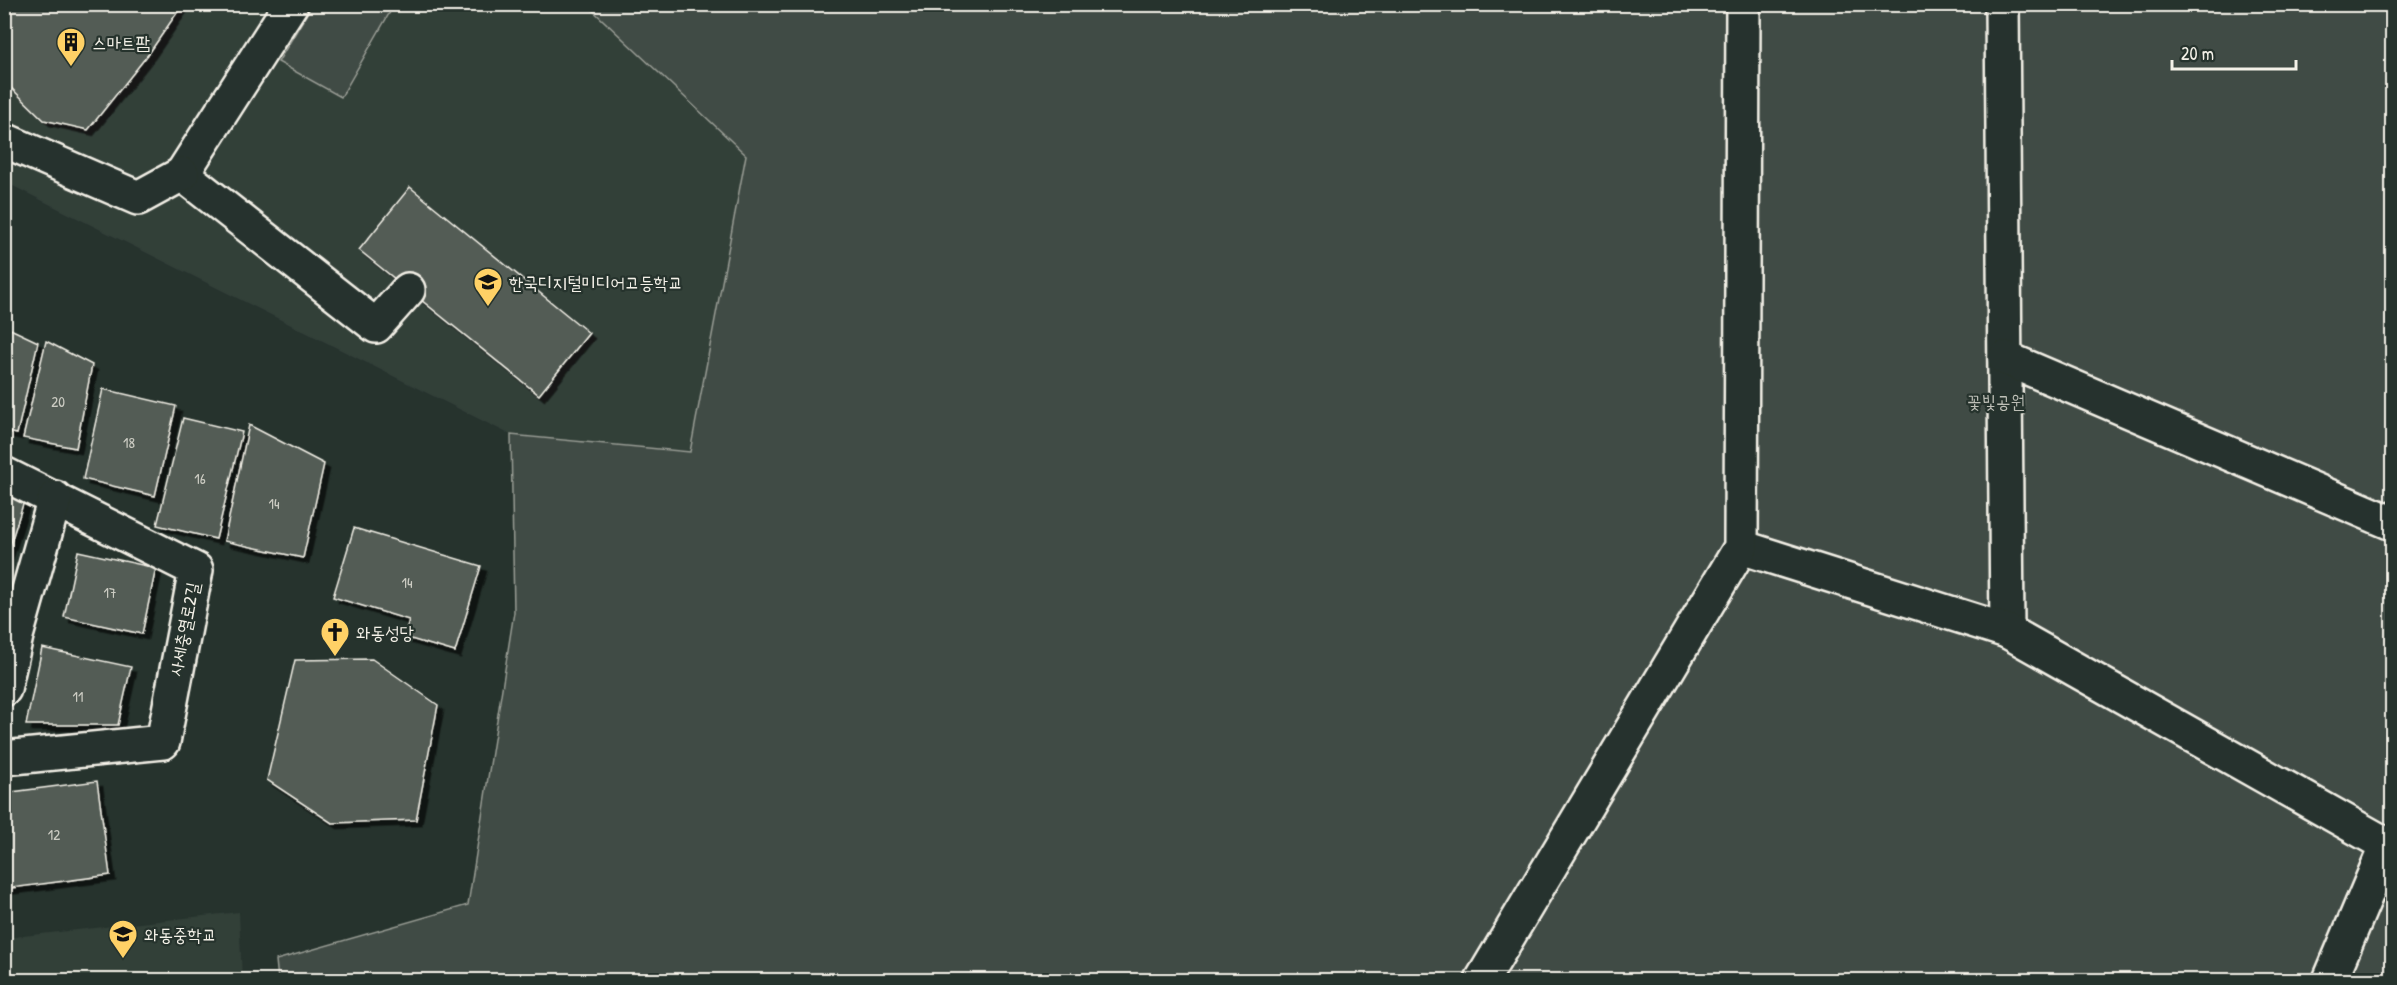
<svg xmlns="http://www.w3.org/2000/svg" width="2397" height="985" font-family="'Patrick Hand','Poor Story',sans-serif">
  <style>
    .built { fill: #333f39 }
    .green { fill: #414b45; stroke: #9a9e96; stroke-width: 1.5 }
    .building { fill: #525c55; stroke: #f4f1e8; stroke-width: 1.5; filter: url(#shadow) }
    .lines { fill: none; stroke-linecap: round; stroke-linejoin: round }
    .minor-casing { stroke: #f4f1e8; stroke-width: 38 }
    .minor { stroke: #26332d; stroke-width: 33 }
    .labels { text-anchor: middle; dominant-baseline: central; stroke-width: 4.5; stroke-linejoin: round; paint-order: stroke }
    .number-label { font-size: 15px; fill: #ccccc3 }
    .poi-label { font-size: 18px; fill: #f4f1e8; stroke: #26332d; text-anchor: start }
    .park-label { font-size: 18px; fill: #bebfb7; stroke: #26332d }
    .street-label { font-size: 18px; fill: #f4f1e8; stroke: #26332d }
  </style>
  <defs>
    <filter id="shadow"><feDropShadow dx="5.5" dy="5.5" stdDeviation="0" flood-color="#0009"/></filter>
  </defs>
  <rect width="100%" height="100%" fill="#26332d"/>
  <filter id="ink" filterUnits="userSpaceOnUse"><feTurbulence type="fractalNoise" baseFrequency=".0167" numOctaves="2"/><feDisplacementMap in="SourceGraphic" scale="12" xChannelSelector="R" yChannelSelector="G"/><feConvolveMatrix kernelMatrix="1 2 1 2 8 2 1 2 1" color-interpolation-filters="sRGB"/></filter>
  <g filter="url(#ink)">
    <g class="built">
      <path d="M4,5H587L746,155L690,452L511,435L5,182Z"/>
      <path d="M239,912L242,980H5V938Z"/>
    </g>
    <g class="green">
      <path d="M312,5H394L341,97L278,62Z"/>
      <path d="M587,5H2392V980H278L276,960L468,905L514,612L511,435L690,452L746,155Z"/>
    </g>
    <g class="building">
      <path d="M4,4H183L150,52L88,130L44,120L4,81Z"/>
      <path d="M410,187L589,333L539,395L359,250Z"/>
      <path d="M4,326L38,342L17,434L4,431Z"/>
      <path d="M46,341L92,365L76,448L23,438Z"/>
      <path d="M103,389L176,406L155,496L83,479Z"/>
      <path d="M183,418L242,432L216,539L157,525Z"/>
      <path d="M249,425L324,464L303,558L224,541Z"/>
      <path d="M4,495L24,501L4,564Z"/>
      <path d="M354,528L481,566L455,652L404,637L409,620L333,597Z"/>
      <path d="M78,551L156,568L142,634L64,617Z"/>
      <path d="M42,648L131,667L118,725H26Z"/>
      <path d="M372,659L438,705L416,820L332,823L267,780L295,660Z"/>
      <path d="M97,781L110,875L4,889V793Z"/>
    </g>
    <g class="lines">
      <g class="minor-casing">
        <g id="minor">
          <path d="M291,4L182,174L376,326L408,290"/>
          <path d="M2002,4L2007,631"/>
          <path d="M4,140L138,198L182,174"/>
          <path d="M2005,358L2392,523"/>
          <path d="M4,474L196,570L163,742L4,758"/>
          <path d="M1741,547L2007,631L2387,845L2330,980"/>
          <path d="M4,689L16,636L55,498"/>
          <path d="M1482,980L1741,547L1743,4"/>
        </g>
      </g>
      <use href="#minor" class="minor"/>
    </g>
  </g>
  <defs>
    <g id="building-pin" transform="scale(1.5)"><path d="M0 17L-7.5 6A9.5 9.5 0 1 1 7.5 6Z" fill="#ffd166" stroke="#26332d"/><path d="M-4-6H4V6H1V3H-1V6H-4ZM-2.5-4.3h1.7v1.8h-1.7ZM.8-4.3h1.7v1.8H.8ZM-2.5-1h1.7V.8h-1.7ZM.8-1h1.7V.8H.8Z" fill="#111"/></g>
    <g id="school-pin" transform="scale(1.5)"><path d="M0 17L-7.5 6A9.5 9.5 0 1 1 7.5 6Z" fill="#ffd166" stroke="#26332d"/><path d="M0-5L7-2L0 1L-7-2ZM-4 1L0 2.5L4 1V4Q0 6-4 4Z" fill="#111"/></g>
    <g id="church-pin" transform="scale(1.5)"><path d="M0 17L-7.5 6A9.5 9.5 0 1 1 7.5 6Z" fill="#ffd166" stroke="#26332d"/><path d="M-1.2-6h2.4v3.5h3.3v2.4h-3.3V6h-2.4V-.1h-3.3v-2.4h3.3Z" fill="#111"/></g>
  </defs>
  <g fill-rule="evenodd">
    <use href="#building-pin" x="71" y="42"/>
    <use href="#school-pin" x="488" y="282"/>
    <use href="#church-pin" x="335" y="632"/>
    <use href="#school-pin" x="123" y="934"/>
  </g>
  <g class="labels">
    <g class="number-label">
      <text x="58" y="401">20</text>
      <text x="129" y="442">18</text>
      <text x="200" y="478">16</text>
      <text x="274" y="503">14</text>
      <text x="407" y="582">14</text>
      <text x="110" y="592">17</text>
      <text x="78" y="696">11</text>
      <text x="54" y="834">12</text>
    </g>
    <g class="poi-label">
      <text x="92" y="42">스마트팜</text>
      <text x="509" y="282">한국디지털미디어고등학교</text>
      <text x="356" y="632">와동성당</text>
      <text x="144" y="934">와동중학교</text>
    </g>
    <g class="park-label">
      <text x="1996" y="401">꽃빛공원</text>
    </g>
    <g class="street-label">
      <text transform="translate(184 629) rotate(-79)">사세충열로2길</text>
    </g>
  </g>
  <rect width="2397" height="985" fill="none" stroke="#26332d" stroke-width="24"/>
  <rect x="12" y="12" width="2373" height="961" fill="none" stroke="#f4f1e8" stroke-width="2" filter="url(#ink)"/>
  <path d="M2172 60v9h124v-9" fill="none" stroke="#f4f1e8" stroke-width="3"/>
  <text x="2181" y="60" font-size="18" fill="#f4f1e8" stroke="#26332d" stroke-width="4.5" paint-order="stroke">20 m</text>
</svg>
